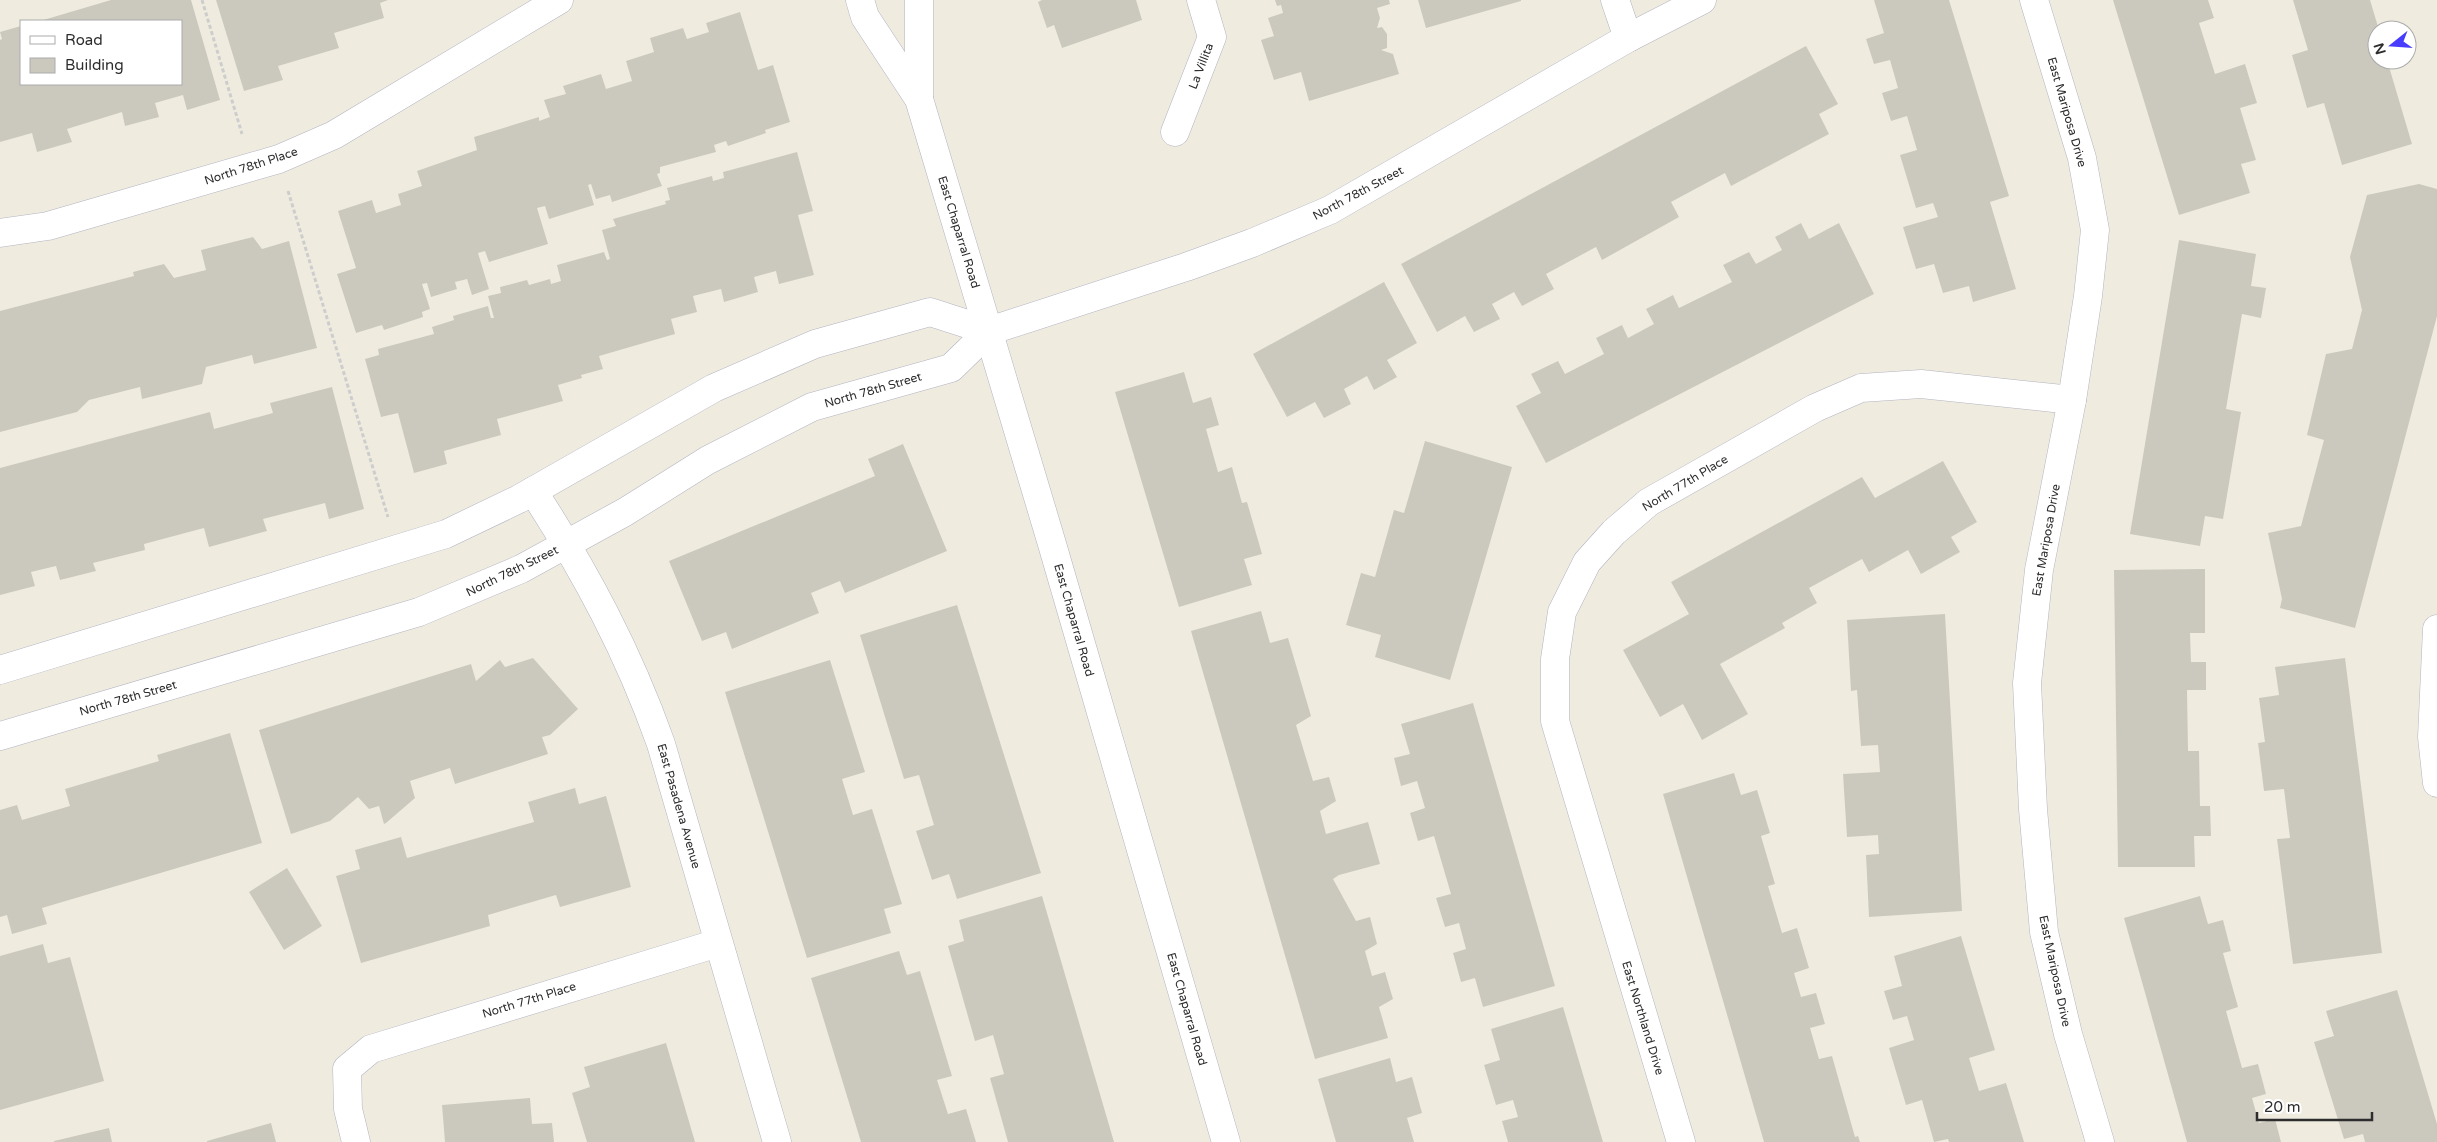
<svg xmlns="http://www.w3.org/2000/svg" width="2437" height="1142" font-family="'Varela Round',sans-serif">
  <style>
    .building { fill: #cbc9be }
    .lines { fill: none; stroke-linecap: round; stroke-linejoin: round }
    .minor-casing { stroke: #b3b3c2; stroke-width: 29 }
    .secondary-casing { stroke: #b3b3c2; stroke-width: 29 }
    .path { stroke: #cdcdcd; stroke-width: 3; stroke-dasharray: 4 2.5; stroke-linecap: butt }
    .minor { stroke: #fff; stroke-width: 28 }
    .secondary { stroke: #fff; stroke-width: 28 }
    .labels { text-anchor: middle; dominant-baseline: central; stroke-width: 4; stroke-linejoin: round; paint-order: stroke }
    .street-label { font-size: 12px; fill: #2d2d2d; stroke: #fff }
  </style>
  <rect width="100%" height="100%" fill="#efecdf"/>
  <g class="building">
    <path d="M111,0H191L220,100L187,110L183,95L155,103L159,117L125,126L122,112L67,129L72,142L37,152L32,133L0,142V40L2,39L0,32L21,26V84H181V21H40Z"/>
    <path d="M216,0H388L380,3L384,18L334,33L339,48L278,66L283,80L244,91Z"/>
    <path d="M1042,0H1136L1142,20L1062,48L1054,25L1047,28L1038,2Z"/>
    <path d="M1275,0H1389L1390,4L1377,8L1380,18L1377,28L1382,27L1387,34V48L1381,50L1393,54L1399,74L1309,101L1301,72L1274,80L1261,40L1274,36L1268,18L1283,13L1281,5L1277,6Z"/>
    <path d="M1418,0H1521V1L1426,28Z"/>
    <path d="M1874,0H1949L2009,196L1990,202L2016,289L1973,302L1969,286L1943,293L1934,264L1916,269L1903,227L1938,217L1933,203L1916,208L1900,155L1917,150L1907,116L1891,121L1882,93L1898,88L1890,60L1874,64L1866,39L1884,33Z"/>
    <path d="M2113,0H2208L2214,18L2199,23L2215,74L2245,64L2257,103L2240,108L2256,160L2241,164L2250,193L2179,215Z"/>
    <path d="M2293,0H2370L2379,30L2377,60H2387L2412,144L2342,165L2324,103L2307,108L2292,55L2308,50Z"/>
    <path d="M740,12L758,70L773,65L790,122L765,130L766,133L728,146L726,141L714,145L716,152L660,167V173L657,174L662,186L612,202L610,195L596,199L591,184L588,185L594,205L549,219L545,206L537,208L548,244L489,262L485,251L478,253L489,289L472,295L467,279L455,282L457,289L431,297L427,283L422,284L430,309L422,312L423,317L384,330L382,325L356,333L337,274L356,268L338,211L372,200L376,213L401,205L398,194L422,186L417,171L477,150L474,137L539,117V121L550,117L544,100L566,94L563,86L601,74L606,89L632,81L626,61L654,52L650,38L683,28L687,39L709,32L706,23Z"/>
    <path d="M1806,46L1838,104L1819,114L1829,134L1731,186L1725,173L1671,202L1679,217L1602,260L1596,247L1546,274L1554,289L1522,306L1514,292L1492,304L1500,319L1474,332L1465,316L1437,332L1401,264Z"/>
    <path d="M797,152L813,211L798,215L814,275L779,284L776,271L754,277L758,292L724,302L721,289L693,296L697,312L671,319L675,334L599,356L603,369L581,375L582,378L558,385L563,401L497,419L501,435L444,451L447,464L414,473L398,413L381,417L365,359L379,355L378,349L434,334L432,327L454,320L453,316L488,306L491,318H494L488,296L501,293L500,287L527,280L529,285L550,279L551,284L561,281L557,265L604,252L607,260L610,259L602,230L616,226L613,219L666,204L665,201L670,200L667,188L712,176L713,181L724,178L723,172Z"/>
    <path d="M2419,184L2437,189V316L2355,628L2280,608L2282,599L2268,533L2301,526L2324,440L2307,435L2326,354L2352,349L2362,310L2350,257L2367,195Z"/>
    <path d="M1801,223L1809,239L1839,223L1874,294L1546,463L1516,406L1541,393L1531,374L1558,361L1565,374L1604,354L1596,338L1622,325L1628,338L1654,324L1646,309L1673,295L1679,308L1732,282L1723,265L1749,252L1756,264L1782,250L1775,237Z"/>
    <path d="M253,237L262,249L289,241L317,348L254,364L252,355L206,367L202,384L142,399L140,387L89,400L77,412L0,432V311L134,276L133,272L164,264L174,278L206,270L201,250Z"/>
    <path d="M2179,240L2256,254L2251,286L2266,288L2261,318L2242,314L2226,409L2241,412L2223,519L2205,516L2200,546L2130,534Z"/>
    <path d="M1384,282L1417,343L1387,360L1397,377L1374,390L1367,376L1344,389L1351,404L1324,418L1315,402L1287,417L1253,354Z"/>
    <path d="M1184,372L1193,403L1211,397L1219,425L1206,429L1218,472L1232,467L1242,503L1247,502L1262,554L1244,559L1252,585L1179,607L1115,392Z"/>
    <path d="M332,387L364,509L329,519L325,503L263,519L267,531L209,547L204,528L144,544L145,550L93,563L96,571L60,580L56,566L31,572L35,586L0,595V468L210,412L214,429L273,413L270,403Z"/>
    <path d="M1425,441L1512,467L1450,680L1375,657L1381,635L1346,625L1361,573L1375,577L1394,510L1404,513Z"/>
    <path d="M903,444L947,551L845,593L840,581L811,593L819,613L732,649L726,632L702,641L669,561L875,476L868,459Z"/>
    <path d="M1943,461L1977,522L1951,537L1960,552L1921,574L1908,550L1869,572L1862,559L1809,588L1817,603L1782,623L1785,628L1720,664L1748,714L1702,740L1683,704L1660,717L1623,650L1689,614L1671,582L1862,477L1875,498Z"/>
    <path d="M2205,569V633H2190L2191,662H2206V690H2187L2188,751H2199L2200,806H2210L2211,836H2194L2195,867H2118L2114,570Z"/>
    <path d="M957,605L1041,873L957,899L949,874L932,880L916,831L934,825L919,775L904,779L860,635Z"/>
    <path d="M1261,611L1270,643L1288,638L1311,716L1296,725L1313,781L1329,777L1336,801L1320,811L1326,834L1368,822L1380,864L1339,875L1333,879L1356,921L1370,917L1377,944L1365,951L1372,976L1385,972L1393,999L1379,1007L1388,1038L1315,1059L1191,631Z"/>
    <path d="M1945,614L1962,911L1869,917L1866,855L1879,854L1878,835L1847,837L1843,774L1880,772L1878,745L1861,746L1857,690L1851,691L1847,620Z"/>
    <path d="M533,658L578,709L550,735L542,737L548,754L455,784L450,768L410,781L415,798L386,823L384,824L379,806L369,809L358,797L330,821L291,834L259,730L471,664L476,681L500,660L505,667Z"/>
    <path d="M2345,658L2382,953L2293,964L2277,839L2290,838L2284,789L2264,791L2258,743L2265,742L2259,698L2279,695L2275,667Z"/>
    <path d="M830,660L865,772L842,779L853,815L872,809L902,904L884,909L891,933L807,958L725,692Z"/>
    <path d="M1473,703L1555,986L1483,1007L1475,978L1461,982L1453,953L1466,949L1459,923L1445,927L1436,898L1451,894L1434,836L1418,841L1410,813L1425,808L1417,781L1401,786L1394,758L1410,754L1401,724Z"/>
    <path d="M230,733L262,843L42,908L47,924L12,934L7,915L0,917V810L17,805L22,820L70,806L65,789L159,761L157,755Z"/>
    <path d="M1734,773L1741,795L1757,790L1770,833L1761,836L1775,884L1768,886L1782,933L1797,928L1809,968L1794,973L1801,997L1816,993L1825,1024L1810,1028L1819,1059L1832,1056L1855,1137L1858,1136L1860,1142H1764L1663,794Z"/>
    <path d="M575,788L579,804L606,796L631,887L560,907L556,895L488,915L490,926L361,963L336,876L360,869L355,850L401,837L407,858L534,822L528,802Z"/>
    <path d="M287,868L322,926L284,950L249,892Z"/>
    <path d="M1042,896L1114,1142H1008L990,1078L1004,1074L993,1035L975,1041L948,946L964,941L959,920Z"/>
    <path d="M2200,896L2208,924L2223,920L2231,951L2223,953L2238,1007L2226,1011L2242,1068L2258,1064L2266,1094L2252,1098L2259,1123L2275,1119L2281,1142H2187L2124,918Z"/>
    <path d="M1961,936L1995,1050L1969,1058L1979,1091L2006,1083L2024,1142H1949L1948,1139L1934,1142L1922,1100L1906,1105L1889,1048L1914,1040L1907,1016L1893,1020L1884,991L1902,986L1894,956Z"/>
    <path d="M43,944L48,963L70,957L104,1081L0,1110V956Z"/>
    <path d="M899,951L907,975L920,971L952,1076L937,1080L948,1114L966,1109L976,1142H861L811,978Z"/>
    <path d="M2397,990L2437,1124V1142H2365L2363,1134L2344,1139L2314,1042L2334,1036L2326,1011Z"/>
    <path d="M1563,1007L1603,1142H1508L1502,1121L1518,1117L1513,1100L1496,1105L1484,1065L1500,1060L1491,1029Z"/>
    <path d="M666,1043L695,1142H587L572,1093L590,1087L584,1067Z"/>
    <path d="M1390,1058L1396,1082L1412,1077L1422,1113L1407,1118L1414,1142H1336L1318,1079Z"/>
    <path d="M530,1098L532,1124L552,1123L554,1142H445L442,1105Z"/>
    <path d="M271,1123L276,1142H207V1141Z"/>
    <path d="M109,1128L112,1142H54V1141Z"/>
  </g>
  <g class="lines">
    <g class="minor-casing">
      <g id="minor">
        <path d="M1615,0L1628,38"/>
        <path d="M2034,0L2082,158L2095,230L2088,296L2072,400L2039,570L2027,683L2033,809L2044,932L2068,1034L2100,1142"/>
        <path d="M1175,132L1212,37L1201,0"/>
        <path d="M0,233L48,226L279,159L334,135L559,0"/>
        <path d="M533,491C586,573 628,651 661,744L777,1142"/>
        <path d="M2437,629L2432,737L2437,783"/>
        <path d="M0,670L446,534L519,499L714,388L815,344L930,312L989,331"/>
        <path d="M0,736L419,612L521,569L625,512L708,460L812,407L951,368L989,331L1186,267L1252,243L1330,210L1628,38L1702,0"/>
        <path d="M356,1142L348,1109L347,1069L371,1049L718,943"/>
        <path d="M1681,1142L1555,721V659L1562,612L1587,562L1614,532L1649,502L1815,408L1861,388L1921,384L2072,400"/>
      </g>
    </g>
    <g class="secondary-casing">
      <g id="secondary">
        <path d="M860,0L865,17L919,99L1052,544L1226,1142"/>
        <path d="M919,99V0"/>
      </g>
    </g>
    <g class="path">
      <path d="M202,0L242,134"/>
      <path d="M288,191L388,517"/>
    </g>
    <use href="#minor" class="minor"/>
    <use href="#secondary" class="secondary"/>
  </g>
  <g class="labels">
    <g class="street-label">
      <text transform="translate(1201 66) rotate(-69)">La Villita</text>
      <text transform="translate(2067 112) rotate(74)">East Mariposa Drive</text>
      <text transform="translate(251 166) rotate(-18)">North 78th Place</text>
      <text transform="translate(1358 193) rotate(-28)">North 78th Street</text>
      <text transform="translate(959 232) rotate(73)">East Chaparral Road</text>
      <text transform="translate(873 390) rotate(-16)">North 78th Street</text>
      <text transform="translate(1685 483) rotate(-31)">North 77th Place</text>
      <text transform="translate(2046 540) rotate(-80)">East Mariposa Drive</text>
      <text transform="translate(512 571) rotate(-26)">North 78th Street</text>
      <text transform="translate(1074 620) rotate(74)">East Chaparral Road</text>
      <text transform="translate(128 698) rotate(-16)">North 78th Street</text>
      <text transform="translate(679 806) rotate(74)">East Pasadena Avenue</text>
      <text transform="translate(2055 971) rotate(78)">East Mariposa Drive</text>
      <text transform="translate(529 1000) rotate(-17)">North 77th Place</text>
      <text transform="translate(1187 1009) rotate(74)">East Chaparral Road</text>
      <text transform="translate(1643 1018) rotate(73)">East Northland Drive</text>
    </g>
  </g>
  <rect x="20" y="20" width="162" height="65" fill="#ffffff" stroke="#ababab"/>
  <rect x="30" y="36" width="25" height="8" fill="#ffffff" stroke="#ababab"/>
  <text x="65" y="45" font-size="15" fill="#2d2d2d">Road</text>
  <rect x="30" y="58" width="25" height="15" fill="#cbc9be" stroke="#ababab"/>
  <text x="65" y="70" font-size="15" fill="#2d2d2d">Building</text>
  <g transform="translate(2392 45) rotate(253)"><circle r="24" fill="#ffffff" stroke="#ababab"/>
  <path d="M0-4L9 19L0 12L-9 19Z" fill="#483dff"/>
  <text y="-8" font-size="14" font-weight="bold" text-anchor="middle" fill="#2d2d2d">N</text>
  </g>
  <path d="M2257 1112v8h115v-8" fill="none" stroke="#2d2d2d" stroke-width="2.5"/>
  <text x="2264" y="1112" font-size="15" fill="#2d2d2d" stroke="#ffffff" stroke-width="4" paint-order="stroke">20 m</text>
</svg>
